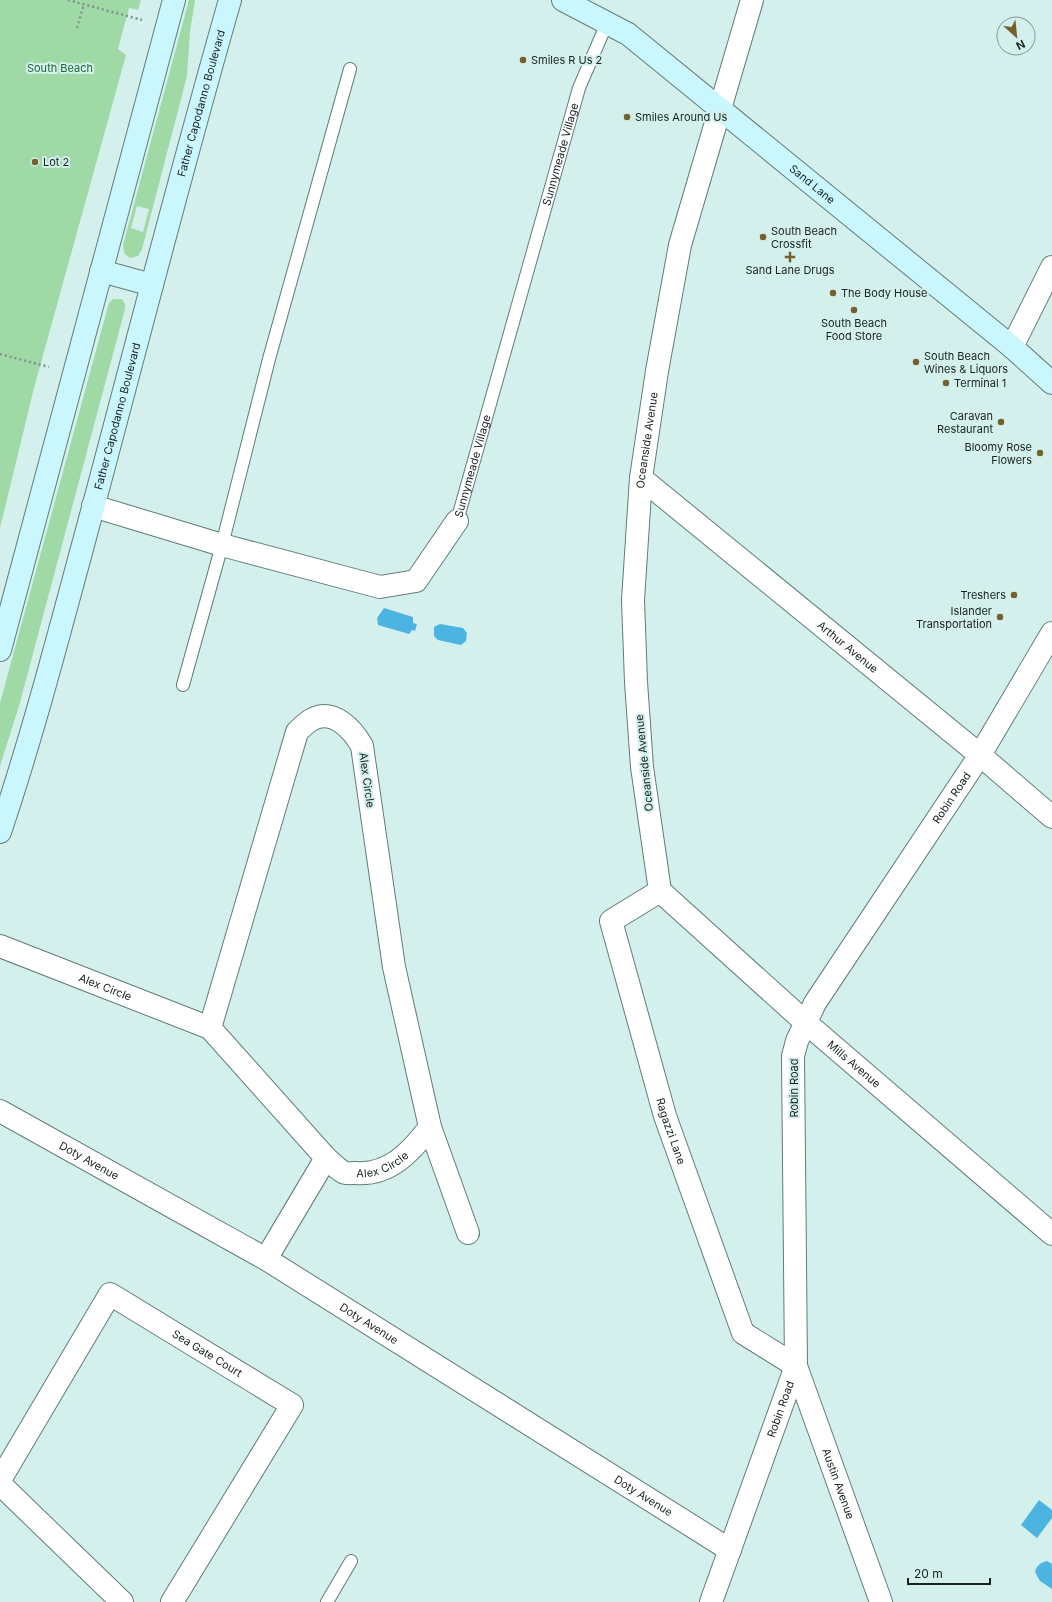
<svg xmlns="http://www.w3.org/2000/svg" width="1052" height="1602" font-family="Inter,sans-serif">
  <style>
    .green { fill: #9ed9a6; fill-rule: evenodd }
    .water { fill: #4bb4e0 }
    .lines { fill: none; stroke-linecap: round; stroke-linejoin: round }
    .lane-casing { stroke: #627c79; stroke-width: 14 }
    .street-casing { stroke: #627c79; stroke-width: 24 }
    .secondary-casing { stroke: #627c79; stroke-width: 24 }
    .path { stroke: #7f9391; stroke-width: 2.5; stroke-dasharray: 2 3; stroke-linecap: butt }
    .lane { stroke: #fff; stroke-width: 12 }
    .street { stroke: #fff; stroke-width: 22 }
    .secondary { stroke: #caf6fd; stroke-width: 22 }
    .poi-dot { fill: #74602f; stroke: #d4f0ed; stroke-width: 1.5 }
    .labels { text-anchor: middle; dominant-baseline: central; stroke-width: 4; stroke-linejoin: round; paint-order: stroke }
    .poi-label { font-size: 11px; fill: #172120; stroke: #d4f0ed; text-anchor: start }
    .park-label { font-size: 11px; fill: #1b682f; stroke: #d4f0ed }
    .street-label { font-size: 11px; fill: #172120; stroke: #d4f0ed }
  </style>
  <rect width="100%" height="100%" fill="#d4f0ed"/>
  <g class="green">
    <path d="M0,0H141L138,10L129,8L118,49L126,55L34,388L0,528Z"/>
    <path d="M189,0H195L190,32L187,76L142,249L138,256L130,258L124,253L123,245ZM137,206L149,209L143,232L131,228Z"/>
    <path d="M113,299H122L125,304V309L19,706L0,766V703L109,303Z"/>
  </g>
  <g class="water">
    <path d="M384,608L413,617V623L417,624L415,631L412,630L409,634L378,625L377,618Z"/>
    <path d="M440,624L463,628L467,633L466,641L461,645L438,640L434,636V627Z"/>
    <path d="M1039,1500L1052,1510V1518L1037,1538L1021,1525Z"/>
    <path d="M1047,1561L1052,1564V1589L1040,1581L1035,1572C1037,1565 1040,1563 1047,1561Z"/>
  </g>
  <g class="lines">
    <g class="lane-casing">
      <g id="lane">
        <path id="s1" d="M457,521L579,88L607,23"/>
        <path d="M183,685L222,545L269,359L350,69"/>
        <path d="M327,1602L351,1561"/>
      </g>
    </g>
    <g class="street-casing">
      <g id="street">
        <path d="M1012,347L1052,267"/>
        <path id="s2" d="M641,478L980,755L1052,817"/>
        <path d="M93,506L222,545L380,587L416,581L457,521"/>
        <path id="s3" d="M660,891L642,767L636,682L633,600L641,478L657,371L680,245L752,0"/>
        <path id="s4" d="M660,891L611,921L665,1116L743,1333L796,1366L881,1602"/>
        <path id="s5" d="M660,891L805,1022L1052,1234"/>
        <path id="s6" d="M0,946L210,1028L326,1158C331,1162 337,1169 343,1172C346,1174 351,1173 355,1173C389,1176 411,1152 430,1127L394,967L362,746C353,730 333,707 311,720C306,723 301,728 297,732L210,1028"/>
        <path id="s7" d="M0,1111L266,1259L730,1550"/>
        <path d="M430,1127L468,1233"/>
        <path d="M266,1259L326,1158"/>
        <path id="s8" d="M0,1480L110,1294L292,1405L172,1602"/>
        <path d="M0,1484L122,1602"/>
        <path id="s9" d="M711,1602L796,1366L793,1056L797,1041L815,1003L980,755L1052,633"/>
      </g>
    </g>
    <g class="secondary-casing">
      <g id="secondary">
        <path id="s10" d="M563,0L628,34L1012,347L1052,383"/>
        <path d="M101,271L152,285"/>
        <path d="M0,650L174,0"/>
        <path id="s11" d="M0,832C32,737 57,641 83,545C132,363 178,181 230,0"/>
      </g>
    </g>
    <g class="path">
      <path d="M68,0L142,20"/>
      <path d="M77,28L84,4"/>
      <path d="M0,354L49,367"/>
    </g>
    <use href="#lane" class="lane"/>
    <use href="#street" class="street"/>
    <use href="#secondary" class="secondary"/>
  </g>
  <g class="poi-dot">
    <circle cx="523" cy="60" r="4"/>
    <circle cx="627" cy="117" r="4"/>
    <circle cx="35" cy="162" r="4"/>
    <circle cx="763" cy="237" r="4"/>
    <path d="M788 251h4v4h4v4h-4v4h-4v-4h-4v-4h4z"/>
    <circle cx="833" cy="293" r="4"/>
    <circle cx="854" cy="310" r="4"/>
    <circle cx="916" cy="362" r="4"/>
    <circle cx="946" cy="383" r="4"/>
    <circle cx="1001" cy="422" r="4"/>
    <circle cx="1040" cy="453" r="4"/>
    <circle cx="1014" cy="595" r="4"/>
    <circle cx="1000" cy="617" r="4"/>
  </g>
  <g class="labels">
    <g class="poi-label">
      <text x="531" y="60">Smiles R Us 2</text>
      <text x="635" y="117">Smiles Around Us</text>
      <text x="43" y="162">Lot 2</text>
      <text x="771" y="231">South Beach<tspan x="771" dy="13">Crossfit</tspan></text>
      <text x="790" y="270" text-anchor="middle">Sand Lane Drugs</text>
      <text x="841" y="293">The Body House</text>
      <text x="854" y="323" text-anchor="middle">South Beach<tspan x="854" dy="13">Food Store</tspan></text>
      <text x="924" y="356">South Beach<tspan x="924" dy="13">Wines &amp; Liquors</tspan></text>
      <text x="954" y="383">Terminal 1</text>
      <text x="993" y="416" text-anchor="end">Caravan<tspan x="993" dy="13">Restaurant</tspan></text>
      <text x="1032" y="447" text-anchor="end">Bloomy Rose<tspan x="1032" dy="13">Flowers</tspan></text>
      <text x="1006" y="595" text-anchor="end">Treshers</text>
      <text x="992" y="611" text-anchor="end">Islander<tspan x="992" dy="13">Transportation</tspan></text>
    </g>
    <g class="park-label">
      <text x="60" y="68">South Beach</text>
    </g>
    <g class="street-label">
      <text stroke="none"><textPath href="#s11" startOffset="756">Father Capodanno Boulevard</textPath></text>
      <text stroke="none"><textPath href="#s1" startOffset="381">Sunnymeade Village</textPath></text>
      <text stroke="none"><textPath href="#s10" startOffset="311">Sand Lane</textPath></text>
      <text stroke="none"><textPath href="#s11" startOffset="432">Father Capodanno Boulevard</textPath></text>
      <text stroke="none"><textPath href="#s3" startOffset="453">Oceanside Avenue</textPath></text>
      <text stroke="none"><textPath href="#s1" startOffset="57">Sunnymeade Village</textPath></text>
      <text stroke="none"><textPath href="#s2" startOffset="267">Arthur Avenue</textPath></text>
      <text transform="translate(644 763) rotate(-96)">Oceanside Avenue</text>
      <text transform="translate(367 780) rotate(82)">Alex Circle</text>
      <text stroke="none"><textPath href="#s9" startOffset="865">Robin Road</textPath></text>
      <text stroke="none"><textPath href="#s6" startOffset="113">Alex Circle</textPath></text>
      <text stroke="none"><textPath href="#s5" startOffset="260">Mills Avenue</textPath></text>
      <text transform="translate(794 1088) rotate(-90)">Robin Road</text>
      <text stroke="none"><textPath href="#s4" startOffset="276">Ragazzi Lane</textPath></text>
      <text stroke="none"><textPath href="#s7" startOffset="102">Doty Avenue</textPath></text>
      <text stroke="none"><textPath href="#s6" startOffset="463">Alex Circle</textPath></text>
      <text stroke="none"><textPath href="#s7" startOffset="426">Doty Avenue</textPath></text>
      <text stroke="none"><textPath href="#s8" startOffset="330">Sea Gate Court</textPath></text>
      <text stroke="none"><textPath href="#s9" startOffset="205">Robin Road</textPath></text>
      <text stroke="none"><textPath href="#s4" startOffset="678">Austin Avenue</textPath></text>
      <text stroke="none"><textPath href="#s7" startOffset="750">Doty Avenue</textPath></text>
    </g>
  </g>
  <g transform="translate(1016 36) rotate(153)"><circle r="19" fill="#d4f0ed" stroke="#889d9b"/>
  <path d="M0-3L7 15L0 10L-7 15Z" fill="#74602f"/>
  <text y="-6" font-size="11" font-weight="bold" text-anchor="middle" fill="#172120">N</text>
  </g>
  <path d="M908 1578v6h82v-6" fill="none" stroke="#172120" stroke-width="2"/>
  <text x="914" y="1578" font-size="12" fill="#172120" stroke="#d4f0ed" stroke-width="3" paint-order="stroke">20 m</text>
</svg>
